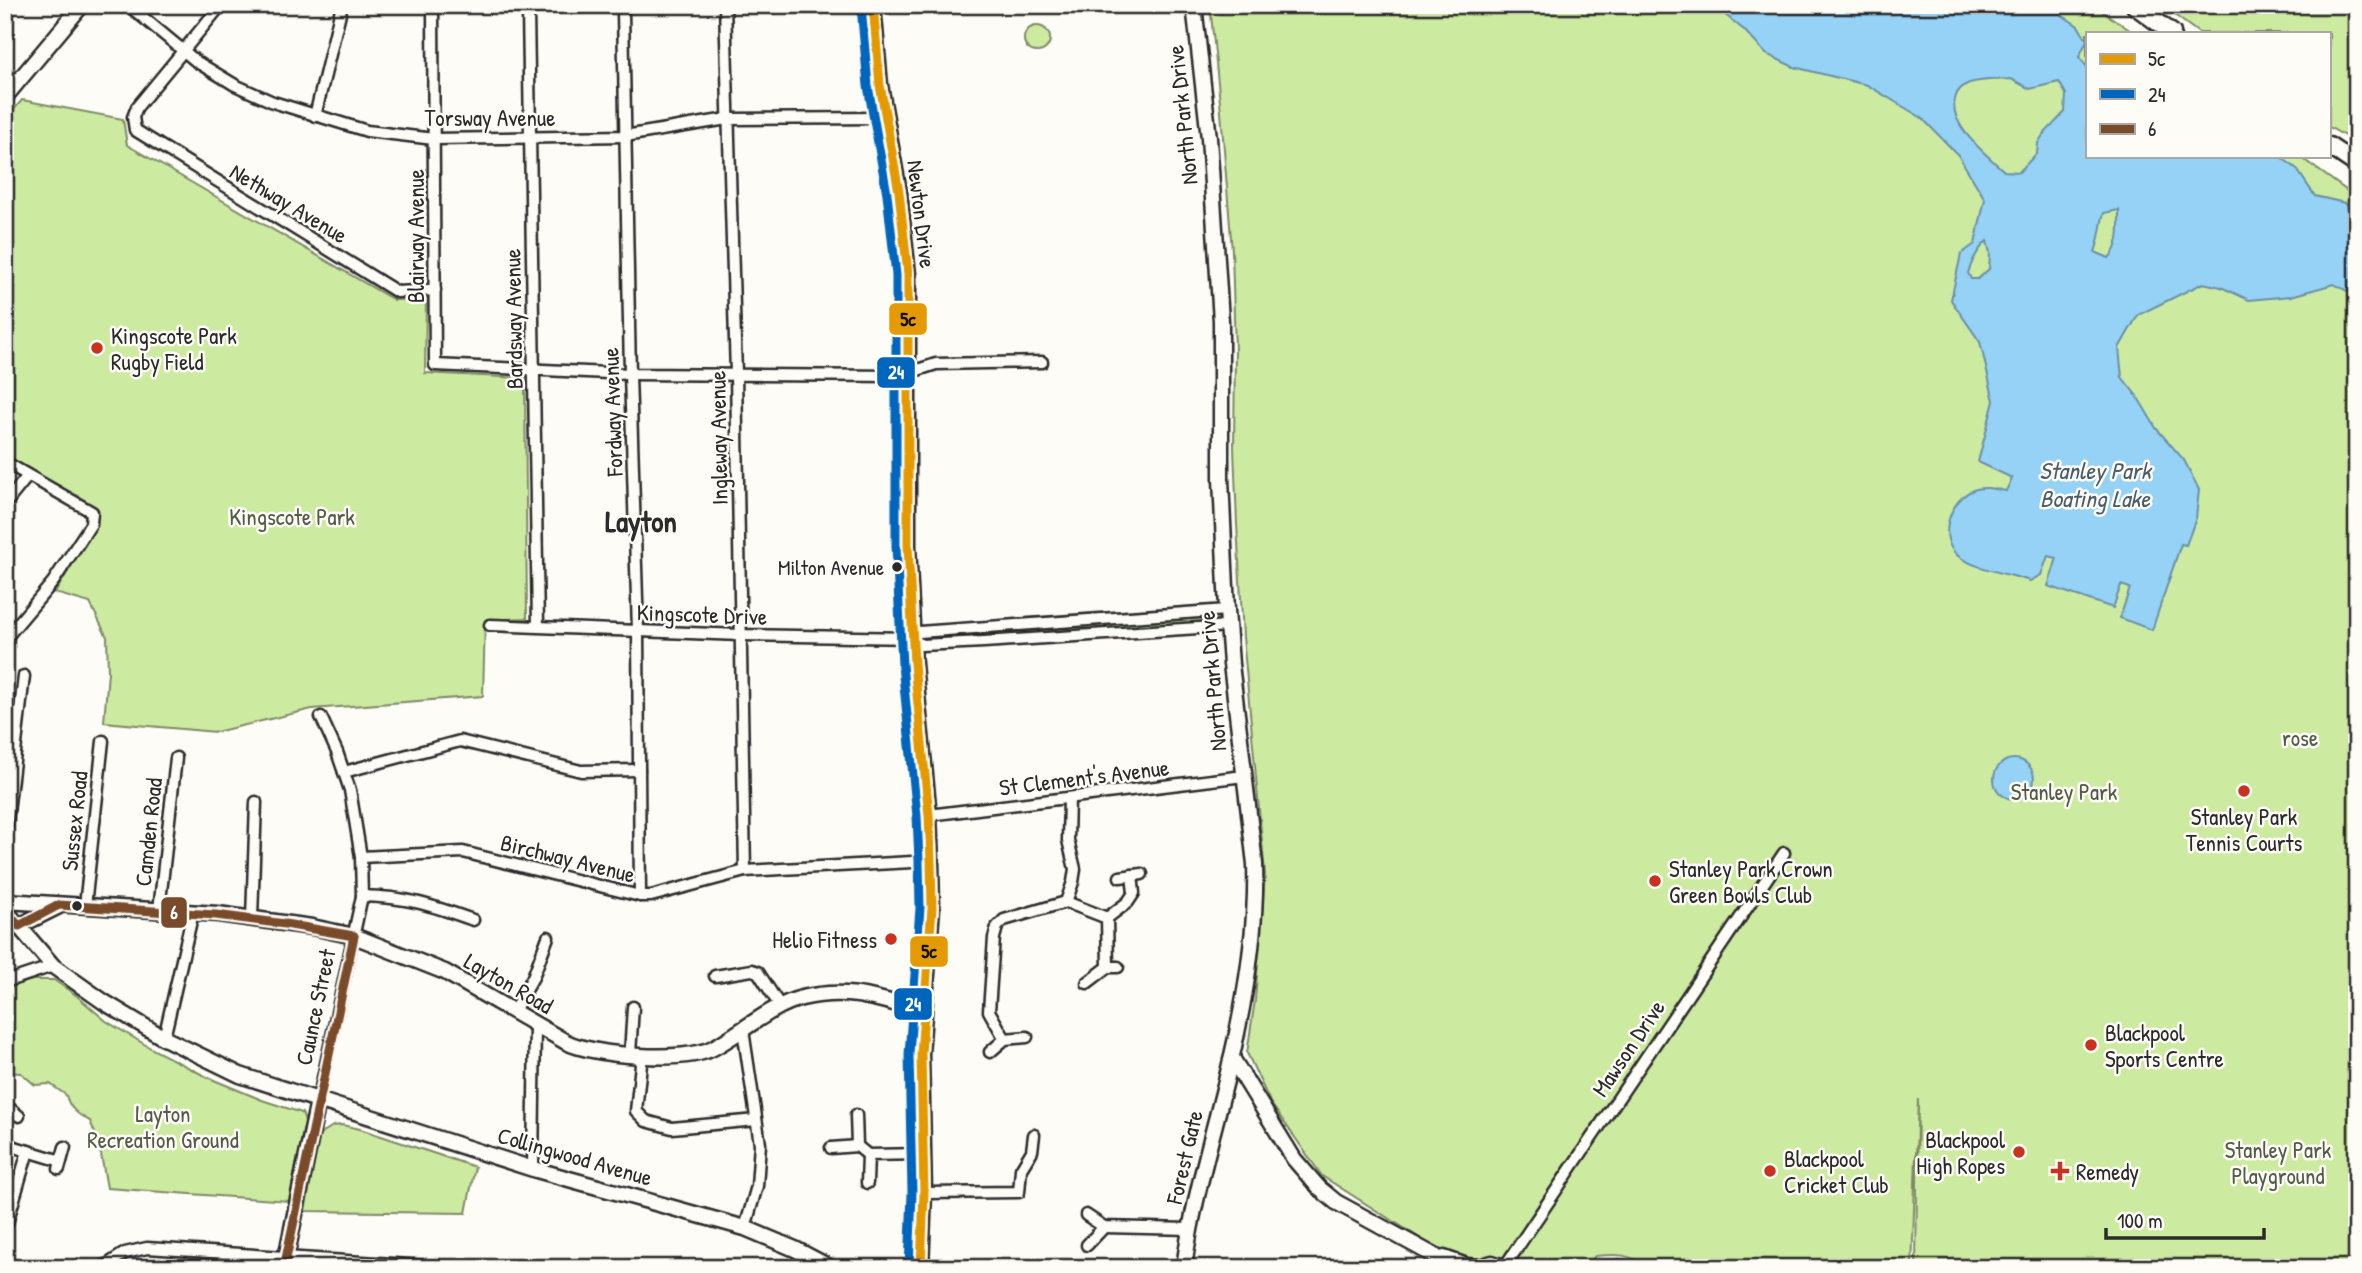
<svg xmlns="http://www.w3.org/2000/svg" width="2362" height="1273" font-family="'Patrick Hand',sans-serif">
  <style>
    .green { fill: #cdeaa1; stroke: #7c8a66; stroke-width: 2 }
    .water { fill: #95d2f6; stroke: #6b8fa5; stroke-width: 2; fill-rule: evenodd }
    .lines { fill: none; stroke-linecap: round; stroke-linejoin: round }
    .street-casing { stroke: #2b2b2b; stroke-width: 15 }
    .secondary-casing { stroke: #2b2b2b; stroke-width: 19 }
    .primary-casing { stroke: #2b2b2b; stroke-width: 21 }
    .street { stroke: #fdfcf7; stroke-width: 10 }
    .secondary { stroke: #fdfcf7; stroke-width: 14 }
    .primary { stroke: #fdfcf7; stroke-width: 16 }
    .bus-1-casing { stroke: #fdfcf7; stroke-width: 14 }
    .bus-2-casing { stroke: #fdfcf7; stroke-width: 14 }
    .bus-3-casing { stroke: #fdfcf7; stroke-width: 14 }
    .bus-1 { stroke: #e39a04; stroke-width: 9 }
    .bus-2 { stroke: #0065bd; stroke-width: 9 }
    .bus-3 { stroke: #7a4b2a; stroke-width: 9 }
    .poi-dot { fill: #c8321e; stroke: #fdfcf7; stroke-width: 2.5 }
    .bus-dot { fill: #2b2b2b; stroke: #fdfcf7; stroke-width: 2.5 }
    .labels { text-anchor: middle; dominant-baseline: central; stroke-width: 5; stroke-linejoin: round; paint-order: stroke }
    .bus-label { font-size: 21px; fill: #2b2b2b; stroke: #fdfcf7; text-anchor: end }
    .street-label { font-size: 23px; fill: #2b2b2b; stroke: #fdfcf7 }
    .poi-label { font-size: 23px; fill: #2b2b2b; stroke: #fdfcf7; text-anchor: start }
    .park-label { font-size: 23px; fill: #545b48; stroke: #fdfcf7 }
    .water-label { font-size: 24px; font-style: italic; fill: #4b5d68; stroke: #fdfcf7 }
    .district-label { font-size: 30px; font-weight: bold; fill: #2b2b2b; stroke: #fdfcf7 }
    .line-badge { stroke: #fdfcf7; stroke-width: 2.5 }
    .badge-label { font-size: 19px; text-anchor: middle; font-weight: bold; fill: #fff }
    .pale-badge-label { font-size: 19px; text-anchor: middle; font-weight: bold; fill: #111 }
  </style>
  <rect width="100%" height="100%" fill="#fdfcf7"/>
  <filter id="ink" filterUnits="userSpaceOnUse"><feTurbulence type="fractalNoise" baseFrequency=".0143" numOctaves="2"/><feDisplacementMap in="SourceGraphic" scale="14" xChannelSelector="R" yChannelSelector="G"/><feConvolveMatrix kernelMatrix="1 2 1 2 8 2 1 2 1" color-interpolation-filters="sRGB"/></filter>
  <g filter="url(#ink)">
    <g class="green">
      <path d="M278,5H673L674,11L280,7Z"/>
      <path d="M1210,5H2093L2134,33H2087V156H2299L2357,198V1268H1916L1918,1099L1912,1268H1647C1632,1253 1615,1254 1595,1256L1585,1268H1476L1442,1252L1322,1176L1270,1102L1247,1053L1255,1000L1265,874L1243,637L1237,524L1234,448L1235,351L1232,251L1221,112Z"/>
      <path d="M2161,5H2357V143L2329,127V33H2199Z"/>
      <circle cx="1037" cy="39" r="13"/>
      <path d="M22,100L123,119L127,145L394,300L426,299L425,373L525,378L527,618L485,620L483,696L312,709L216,732L104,722L108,672L107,637L90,603L55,593L96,524L97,511L92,506L51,485L5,457V120Z"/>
      <path d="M1217,610L1218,627L928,647L927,631Z"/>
      <path d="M33,980H54L77,996L106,1021L154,1050L209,1078L262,1100L302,1113L305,1121L289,1201L107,1188L99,1143L90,1121C78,1115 69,1108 66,1095L50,1084L35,1085L21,1073L5,1072V987Z"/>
      <path d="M342,1125L360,1129L475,1167L466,1213L305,1211L320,1134L333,1126Z"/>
    </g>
    <g class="water">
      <path d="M1713,5H2047L2078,26L2087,40L2079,57L2087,67V156H2279L2296,168L2315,196L2345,203L2357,212V296L2334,284L2291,296L2249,300L2221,287L2203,283L2138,315L2119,348L2122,377L2137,396L2156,428L2184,460L2199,490L2196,518L2186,545L2181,544L2152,630L2120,618L2130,588L2121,585L2113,608L2048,586L2057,558L2048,556L2041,575L2030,581C2012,575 1969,567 1957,555C1937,537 1950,500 1973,490C1984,486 1995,489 2006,491L2012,478L1978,462L1994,401L1980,342L1951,300L1961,254L1975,244L1985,199L1958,155L1922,118L1867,85L1794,67L1766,54L1744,30ZM2011,79L2030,89L2059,82L2066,94L2065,112L2043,135L2038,143L2037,153L2019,172L2004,171C1986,154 1945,123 1956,96C1958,90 1961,87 1967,84C1979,79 1997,80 2011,79ZM2119,210C2119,227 2121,245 2109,258L2095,252C2100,240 2100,226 2104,213ZM1987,241L1990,253L1989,269L1978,279H1971L1968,273C1972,261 1978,249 1987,241Z"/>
      <circle cx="2014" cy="779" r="20"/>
    </g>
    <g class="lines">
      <g class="street-casing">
        <g id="street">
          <path d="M128,5L197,62L235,85L273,102L367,131L434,139L625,136L727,119L885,118"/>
          <path d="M221,5L137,107L133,117L135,130L397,292L435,290"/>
          <path d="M725,5L736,374L745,871"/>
          <path d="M433,8L435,365L630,374L899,376L936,364L1042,362"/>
          <path d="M528,11L538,626"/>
          <path d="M623,11L630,374L638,631L640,896"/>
          <path d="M315,116L341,9"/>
          <path d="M5,462L92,512L91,524L53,582L5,639"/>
          <path d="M5,504L27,477"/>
          <path d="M490,625L740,635L912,638"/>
          <path d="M912,638L921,645L984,642L1229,626"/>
          <path d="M912,638L919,632L1227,610"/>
          <path d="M344,772L460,741L581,771L639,770"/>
          <path d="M929,815L1244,776"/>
          <path d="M5,838L24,676"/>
          <path d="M361,857L463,852L640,896H651L745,871L931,861"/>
          <path d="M1120,877L1142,874"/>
          <path d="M362,896C407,897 431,905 473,920"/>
          <path d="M1066,902L1107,918L1108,967L1087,983"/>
          <path d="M85,906L103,741"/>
          <path d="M159,910L176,758"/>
          <path d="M252,918L256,802"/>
          <path d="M1107,918L1128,902L1134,893L1132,875"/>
          <path d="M1108,967H1118"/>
          <path d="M715,976L752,970L758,972L780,1006"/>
          <path d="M5,982L53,966"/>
          <path d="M514,1011L533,977L548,937"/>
          <path d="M743,1030L760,1144L757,1186L745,1228"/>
          <path d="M164,1038L193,912"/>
          <path d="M1005,1039L989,1011L994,938L997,927L1004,920L1066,902L1073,882L1075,869L1068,840L1069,798"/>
          <path d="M990,1052L1005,1039L1027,1037"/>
          <path d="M630,1054L633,1007"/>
          <path d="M642,1055L636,1111L646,1121L672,1128L756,1120"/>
          <path d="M318,1101L362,896L361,857L350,790L337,752L321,717"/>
          <path d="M8,1107L19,1116"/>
          <path d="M856,1115L857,1146"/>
          <path d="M5,1144L28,1151L5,1230"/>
          <path d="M831,1148L857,1146L868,1155L923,1154"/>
          <path d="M28,1151L61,1161"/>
          <path d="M59,1169L65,1147"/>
          <path d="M533,1169L535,1024"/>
          <path d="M867,1183L868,1155"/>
          <path d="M924,1193L1019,1192L1021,1169L1032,1151L1034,1135"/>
          <path d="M1086,1215L1104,1227L1190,1229"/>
          <path d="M1087,1245L1104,1227"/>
          <path d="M1505,1266L1784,853"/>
          <path d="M102,1268L125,1253L147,1248L456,1268"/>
          <path d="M1608,1268L1618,1266L1628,1268"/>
        </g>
      </g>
      <g class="secondary-casing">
        <g id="secondary">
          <path d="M873,5L880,85L899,192L908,274V545L914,664L929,815L931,861L932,908L921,1054L924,1193L921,1268"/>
          <path d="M5,97L82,5"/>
          <path d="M5,901L218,914L312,927L354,936L445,972L566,1042C594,1056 685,1063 713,1048C741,1033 772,1005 802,998C849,987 878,999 923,1011"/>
          <path d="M5,910L53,966L104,1002L164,1038L240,1075L533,1169L745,1228L795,1249L831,1268"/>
          <path d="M19,926L59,906"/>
          <path d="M1232,1058L1294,1159L1319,1188L1336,1202L1435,1256L1451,1268"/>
          <path d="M1444,1258L1467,1266L1477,1267"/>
          <path d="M284,1268L318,1101"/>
          <path d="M1184,1268C1193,1197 1215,1129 1231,1060C1246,996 1257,930 1255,864L1231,664L1227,610L1221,479V321L1209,138L1194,5"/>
          <path d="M1477,1268L1492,1263L1507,1268"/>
        </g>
      </g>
      <g class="primary-casing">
        <g id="primary">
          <path d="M2134,5L2172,33"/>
          <path d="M2329,146L2357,165"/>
        </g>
      </g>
      <use href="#street" class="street"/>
      <use href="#secondary" class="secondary"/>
      <use href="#primary" class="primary"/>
      <g class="bus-1-casing">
        <path id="bus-1" d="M873,5L880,85L899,192L908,274V545L914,664L929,815L931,861L932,908L921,1054L924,1193L921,1268"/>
      </g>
      <g class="bus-2-casing">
        <path id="bus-2" d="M861,6L868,86L887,194L896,275V546L902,665L917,816L919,861L920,908L909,1054L912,1193L909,1268"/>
      </g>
      <g class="bus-3-casing">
        <g id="bus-3">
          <path d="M5,910L19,926L59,905L216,915L285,924L354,936"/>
          <path d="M284,1268L354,936"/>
        </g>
      </g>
      <use href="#bus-1" class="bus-1"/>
      <use href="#bus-2" class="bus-2"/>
      <use href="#bus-3" class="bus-3"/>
    </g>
  </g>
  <g class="poi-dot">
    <circle cx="97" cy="348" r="7"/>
    <circle cx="2244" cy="791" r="7"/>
    <circle cx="1655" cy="881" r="7"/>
    <circle cx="891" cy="939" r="7"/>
    <circle cx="2091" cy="1045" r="7"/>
    <circle cx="2019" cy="1152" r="7"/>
    <circle cx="1770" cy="1171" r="7"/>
    <path d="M2056.5 1160.5h7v7h7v7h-7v7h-7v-7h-7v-7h7z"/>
  </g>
  <g class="bus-dot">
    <circle cx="897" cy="567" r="6"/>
    <circle cx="77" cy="906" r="6"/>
  </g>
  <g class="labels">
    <g class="bus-label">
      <text x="884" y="567">Milton Avenue</text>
    </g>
    <g class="street-label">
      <text transform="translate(1182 115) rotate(-96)">North Park Drive</text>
      <text x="490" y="117">Torsway Avenue</text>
      <text transform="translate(289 203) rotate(31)">Nethway Avenue</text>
      <text transform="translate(922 214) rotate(83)">Newton Drive</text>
      <text transform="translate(415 236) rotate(-90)">Blairway Avenue</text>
      <text transform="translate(513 319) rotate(-91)">Bardsway Avenue</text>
      <text transform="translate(612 412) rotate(-92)">Fordway Avenue</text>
      <text transform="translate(718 438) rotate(-91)">Ingleway Avenue</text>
      <text transform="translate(702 614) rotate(2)">Kingscote Drive</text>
      <text transform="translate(1212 681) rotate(-95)">North Park Drive</text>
      <text transform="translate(1084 777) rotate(-7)">St Clement's Avenue</text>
      <text transform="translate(74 821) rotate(-84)">Sussex Road</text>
      <text transform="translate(148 832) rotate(-84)">Camden Road</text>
      <text transform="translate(568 858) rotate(14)">Birchway Avenue</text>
      <text transform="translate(509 983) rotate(30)">Layton Road</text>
      <text transform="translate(315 1007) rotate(-78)">Caunce Street</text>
      <text transform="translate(1628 1048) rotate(-56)">Mawson Drive</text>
      <text transform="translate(575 1156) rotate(16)">Collingwood Avenue</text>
      <text transform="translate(1184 1157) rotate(-77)">Forest Gate</text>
    </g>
    <g class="poi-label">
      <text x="111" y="335">Kingscote Park<tspan x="111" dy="26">Rugby Field</tspan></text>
      <text x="2244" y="816" text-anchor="middle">Stanley Park<tspan x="2244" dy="26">Tennis Courts</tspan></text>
      <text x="1669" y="868">Stanley Park Crown<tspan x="1669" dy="26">Green Bowls Club</tspan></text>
      <text x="877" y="939" text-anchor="end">Helio Fitness</text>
      <text x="2105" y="1032">Blackpool<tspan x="2105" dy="26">Sports Centre</tspan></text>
      <text x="2005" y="1139" text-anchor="end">Blackpool<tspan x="2005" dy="26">High Ropes</tspan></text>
      <text x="1784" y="1158">Blackpool<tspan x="1784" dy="26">Cricket Club</tspan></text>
      <text x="2076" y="1171">Remedy</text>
    </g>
    <g class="park-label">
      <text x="292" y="516">Kingscote Park</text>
      <text x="2300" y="737">rose</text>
      <text x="2064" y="791">Stanley Park</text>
      <text x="163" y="1113">Layton<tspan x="163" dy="26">Recreation Ground</tspan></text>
      <text x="2278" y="1149">Stanley Park<tspan x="2278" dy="26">Playground</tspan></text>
    </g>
    <g class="water-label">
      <text x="2095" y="470">Stanley Park<tspan x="2095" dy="28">Boating Lake</tspan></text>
    </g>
    <g class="district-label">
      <text x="641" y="521">Layton</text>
    </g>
  </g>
  <g class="line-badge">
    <rect x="888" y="302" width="40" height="34" rx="7" fill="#e39a04"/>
    <rect x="876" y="356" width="40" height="33" rx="7" fill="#0065bd"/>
    <rect x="160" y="896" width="28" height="33" rx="7" fill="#7a4b2a"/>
    <rect x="909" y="935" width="40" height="33" rx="7" fill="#e39a04"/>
    <rect x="893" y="987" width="40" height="34" rx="7" fill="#0065bd"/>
  </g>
  <g class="badge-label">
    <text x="896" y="379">24</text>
    <text x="174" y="919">6</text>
    <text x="913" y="1011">24</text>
  </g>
  <g class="pale-badge-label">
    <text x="908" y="326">5c</text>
    <text x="929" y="958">5c</text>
  </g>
  <rect width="2362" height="1273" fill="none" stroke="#fdfcf7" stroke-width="28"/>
  <rect x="14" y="14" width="2334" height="1245" fill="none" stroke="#2b2b2b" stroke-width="2.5" filter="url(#ink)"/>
  <rect x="2086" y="32" width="245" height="126" fill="#fdfcf7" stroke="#a9a8a5" stroke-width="2"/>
  <rect x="2100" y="54" width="35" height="10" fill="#e39a04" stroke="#a9a8a5" stroke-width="2"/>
  <text x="2148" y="66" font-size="21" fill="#2b2b2b">5c</text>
  <rect x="2100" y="89" width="35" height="10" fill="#0065bd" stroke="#a9a8a5" stroke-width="2"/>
  <text x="2148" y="102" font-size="21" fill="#2b2b2b">24</text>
  <rect x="2100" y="124" width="35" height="10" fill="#7a4b2a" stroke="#a9a8a5" stroke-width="2"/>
  <text x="2148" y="136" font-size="21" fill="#2b2b2b">6</text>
  <path d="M2106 1228v10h158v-10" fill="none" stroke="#2b2b2b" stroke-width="3.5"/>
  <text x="2117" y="1228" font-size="21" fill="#2b2b2b" stroke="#fdfcf7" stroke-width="5" paint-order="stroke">100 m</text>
</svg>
